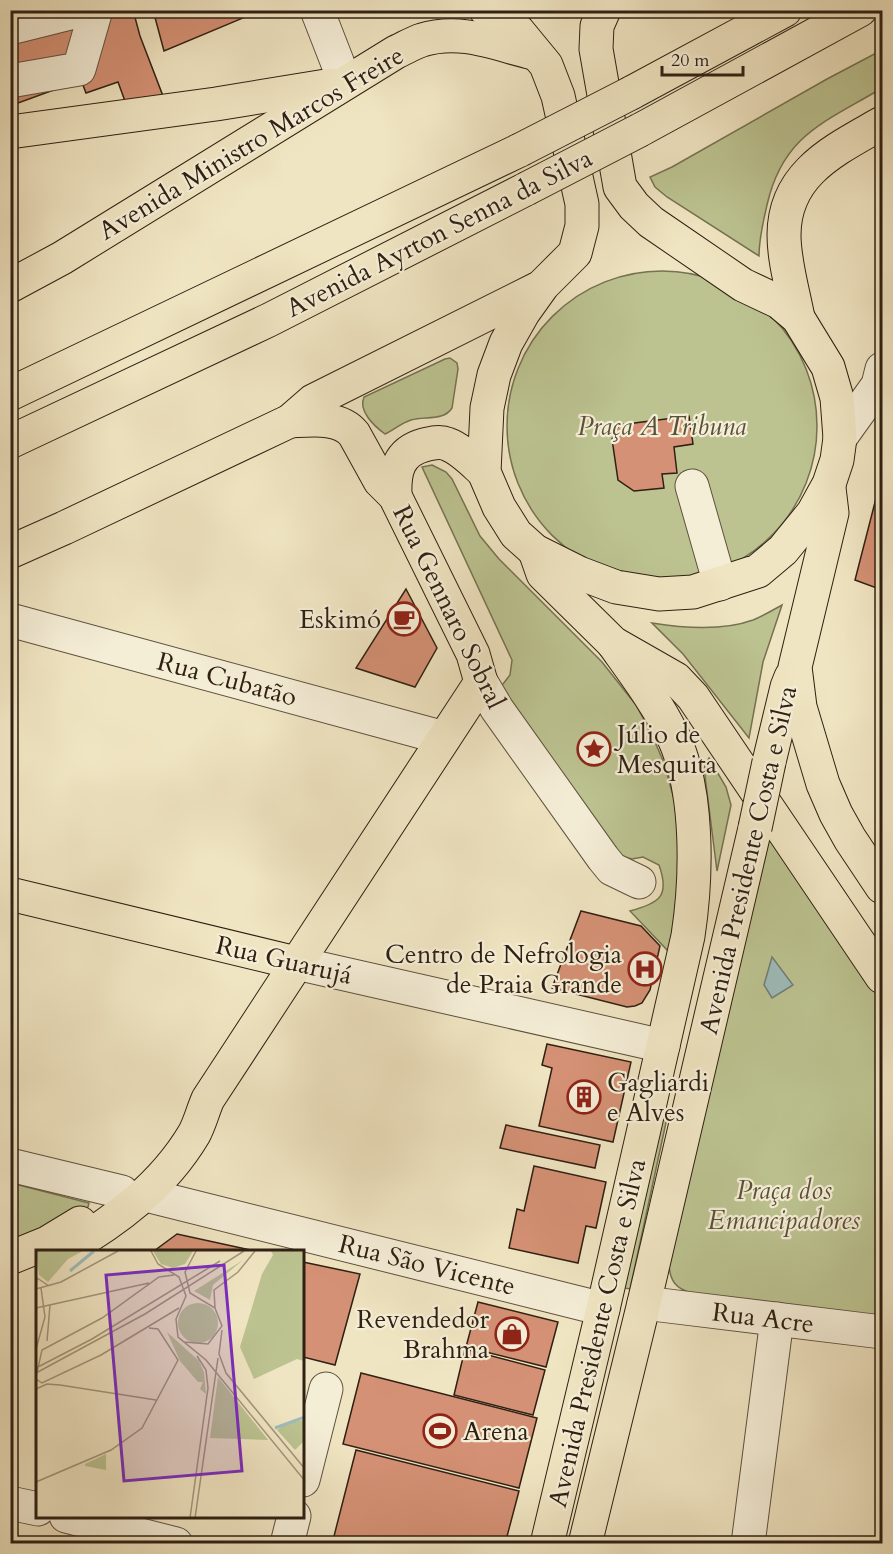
<svg xmlns="http://www.w3.org/2000/svg" width="893" height="1554" font-family="Cardo,serif">
  <style>
    .green { fill: #bcc391; stroke: #767252; stroke-width: 1.5 }
    .water { fill: #9dbdbb; stroke: #717e78; stroke-width: 1.5 }
    .building { fill: #d59175; stroke: #2f2013; stroke-width: 1.5 }
    .lines { fill: none; stroke-linecap: round; stroke-linejoin: round }
    .minor-casing { stroke: #5f513f; stroke-width: 35 }
    .major-casing { stroke: #2f2013; stroke-width: 35 }
    .highway-casing { stroke: #2f2013; stroke-width: 35 }
    .minor { stroke: #f5eed7; stroke-width: 33 }
    .major { stroke: #f0e5c2; stroke-width: 33 }
    .highway { stroke: #f0e5c2; stroke-width: 33 }
    .major-bridge-casing { stroke: #2f2013; stroke-width: 35; stroke-linecap: butt }
    .highway-bridge-casing { stroke: #2f2013; stroke-width: 35; stroke-linecap: butt }
    .major-bridge { stroke: #f0e5c2; stroke-width: 33 }
    .highway-bridge { stroke: #f0e5c2; stroke-width: 33 }
    .labels { text-anchor: middle; dominant-baseline: central; stroke-width: 4.5; stroke-linejoin: round; paint-order: stroke }
    .street-label { font-size: 26px; fill: #2f2013; stroke: #f5eed7 }
    .park-label { font-size: 26px; font-style: italic; fill: #595139; stroke: #f5eed7 }
    .poi-label { font-size: 26px; fill: #2f2013; stroke: #f5eed7; text-anchor: end }
    .inset-river { fill: none; stroke: #9dbdbb; stroke-width: 3 }
    .inset-road { fill: none; stroke: #a3967c; stroke-width: 1.5 }
    .view { fill: #7b2cbf; fill-opacity: 0.15; stroke: #7b2cbf; stroke-width: 3 }
    .inset-edge { fill: none; stroke: #2f2013; stroke-width: 3 }
  </style>
  <rect width="100%" height="100%" fill="#f0e5c2"/>
  <filter id="stains"><feTurbulence type="fractalNoise" baseFrequency=".00333" numOctaves="4"/><feColorMatrix values="0 0 0 0 .2 0 0 0 0 .09 0 0 0 0 .02 0 0 0 .5 -.17"/></filter>
  <radialGradient id="worn" r=".72"><stop offset=".6" stop-color="#630" stop-opacity="0"/><stop offset="1" stop-color="#630" stop-opacity=".3"/></radialGradient>
  <g class="green">
    <path d="M882,50V88C826,122 783,134 767,205C763,222 759,238 759,256L667,197L655,187L650,177L672,167L827,79Z"/>
    <circle cx="662" cy="426" r="155"/>
    <path d="M450,358L457,363L458,369L452,408C444,421 425,416 411,420C401,423 394,430 385,434C374,426 358,411 364,397L445,359Z"/>
    <path d="M432,465L446,472L452,479L480,536L499,559L602,662L636,705L652,735L664,763L677,810L679,884L669,952L630,911C660,903 670,896 659,865L643,857L632,859L616,855L499,689L510,675L512,660L422,467Z"/>
    <path d="M782,605L763,662L749,738L683,654L652,623C683,628 723,631 753,620C763,616 773,610 782,605Z"/>
    <path d="M709,758L726,787L731,805L717,871L704,768Z"/>
    <path d="M769,836L882,1000V1317L692,1293C676,1289 670,1281 669,1265Z"/>
    <path d="M661,1117L667,1118L630,1289L624,1288Z"/>
    <path d="M11,1183L89,1203L88,1207L11,1251Z"/>
  </g>
  <path class="water" d="M772,957L793,985L772,998L764,985Z"/>
  <g class="building">
    <path d="M10,10H133L140,36L163,96L126,104L118,82L86,93L81,80L10,106Z"/>
    <path d="M153,10H262L164,51Z"/>
    <path d="M689,416L693,444L674,447L677,473L662,474L664,488L634,491L618,480L612,439L619,425Z"/>
    <path d="M882,475V590L855,580Z"/>
    <path d="M406,589L437,648L415,687L356,668Z"/>
    <path d="M581,911L641,926L660,946L650,990L642,1003L635,1006L627,1007L552,988Z"/>
    <path d="M547,1044L631,1062L613,1142L539,1126L552,1068L542,1065Z"/>
    <path d="M506,1125L600,1145L595,1168L500,1148Z"/>
    <path d="M534,1166L606,1182L596,1228L586,1226L578,1263L509,1248L517,1209L524,1211Z"/>
    <path d="M177,1234L255,1251H154Z"/>
    <path d="M303,1262L360,1274L335,1365L303,1357Z"/>
    <path d="M478,1302L558,1322L546,1367L466,1347Z"/>
    <path d="M465,1349L545,1370L533,1415L454,1395Z"/>
    <path d="M361,1373L537,1418L519,1488L343,1444Z"/>
    <path d="M356,1450L519,1491L505,1544H332Z"/>
  </g>
  <g class="lines">
    <g class="minor-casing">
      <g id="minor">
        <path d="M317,10L345,82"/>
        <path d="M10,28L82,10"/>
        <path d="M10,81L79,69L96,10"/>
        <path d="M840,438L878,385L882,369"/>
        <path d="M692,486L720,584"/>
        <path d="M10,620L444,738"/>
        <path d="M481,682L497,709L603,858L612,869L639,882"/>
        <path d="M296,963L663,1046"/>
        <path d="M10,1165L122,1192"/>
        <path d="M146,1195L603,1309"/>
        <path d="M644,1303L882,1332"/>
        <path d="M303,1480L326,1389"/>
        <path d="M10,1503L38,1509"/>
        <path d="M66,1516L176,1544"/>
        <path d="M287,1544L294,1516"/>
        <path d="M748,1544L777,1319"/>
      </g>
    </g>
    <g class="major-casing">
      <g id="major">
        <path d="M486,10L518,31L546,65L558,96L582,204V226L575,253L543,285L523,313L506,343L494,375L487,408L484,472L499,507L516,534L535,551L579,573L616,587L659,594L693,592L758,571L783,550L813,513L829,484L837,460L840,438L837,398L828,367L798,318L779,302L743,285L651,222L634,206L620,187L596,49L597,26L604,10"/>
        <path d="M10,132L216,104L332,85"/>
        <path d="M10,286L62,258L396,52C405,48 413,43 422,40C461,28 496,44 533,53"/>
        <path d="M829,488L832,513L795,667L800,707L823,784L836,814L850,839L882,887"/>
        <path d="M395,496C394,472 398,452 424,445C432,443 440,441 447,444C461,449 473,462 484,472"/>
        <path d="M535,551L543,574L613,643L676,679L693,697L882,977"/>
        <path d="M10,552L64,528L290,421L313,401L537,289"/>
        <path d="M769,762L787,687L791,677"/>
        <path d="M10,894L296,963"/>
        <path d="M64,1251C116,1221 163,1186 194,1134C200,1123 203,1110 208,1099L481,682L473,654L395,496L380,481L354,434C340,416 311,420 290,421"/>
        <path d="M10,1258L47,1243L80,1223"/>
        <path d="M547,1544L603,1309L688,936C697,877 699,791 673,736C657,703 635,674 613,643"/>
        <path d="M585,1544L644,1303L755,828"/>
      </g>
    </g>
    <g class="highway-casing">
      <g id="highway">
        <path d="M631,93L785,10"/>
        <path d="M640,130L860,10"/>
        <path d="M798,318C793,291 784,262 784,235C784,173 835,150 882,123"/>
        <path d="M10,394L520,150"/>
        <path d="M10,442L269,320L526,189"/>
      </g>
    </g>
    <use href="#minor" class="minor"/>
    <use href="#major" class="major"/>
    <use href="#highway" class="highway"/>
    <g class="major-bridge-casing">
      <path id="major-bridge" d="M755,828L769,762"/>
    </g>
    <g class="highway-bridge-casing">
      <g id="highway-bridge">
        <path d="M520,150L631,93"/>
        <path d="M526,189L640,130"/>
      </g>
    </g>
    <use href="#major-bridge" class="major-bridge"/>
    <use href="#highway-bridge" class="highway-bridge"/>
  </g>
  <defs>
    <g id="cafe-ring" transform="scale(1.725)"><circle r="9.5" fill="#f5eed7" stroke="#8f2418" stroke-width="1.5"/><path d="M-5.5-4.5H6V0H3Q3 3.5 0 3.5H-2.5Q-5.5 3.5-5.5 0ZM3-3.2v2h1.7v-2ZM-6 4.5H4V6H-6Z" fill="#8f2418"/></g>
    <g id="sight-ring" transform="scale(1.725)"><circle r="9.5" fill="#f5eed7" stroke="#8f2418" stroke-width="1.5"/><path d="M0-6L1.8-2.2L6-1.7L2.9 1.2L3.7 5.4L0 3.3L-3.7 5.4L-2.9 1.2L-6-1.7L-1.8-2.2Z" fill="#8f2418"/></g>
    <g id="hospital-ring" transform="scale(1.725)"><circle r="9.5" fill="#f5eed7" stroke="#8f2418" stroke-width="1.5"/><path d="M-5-5h3v3.5h4V-5h3V5h-3V1.5h-4V5h-3Z" fill="#8f2418"/></g>
    <g id="building-ring" transform="scale(1.725)"><circle r="9.5" fill="#f5eed7" stroke="#8f2418" stroke-width="1.5"/><path d="M-4-6H4V6H1V3H-1V6H-4ZM-2.5-4.3h1.7v1.8h-1.7ZM.8-4.3h1.7v1.8H.8ZM-2.5-1h1.7V.8h-1.7ZM.8-1h1.7V.8H.8Z" fill="#8f2418"/></g>
    <g id="shop-ring" transform="scale(1.725)"><circle r="9.5" fill="#f5eed7" stroke="#8f2418" stroke-width="1.5"/><path d="M-5-2.5h2.3a2.7 3.5 0 0 1 5.4 0H5L5.5 6h-11ZM-1.5-2.5h3a1.5 2.3 0 0 0-3 0Z" fill="#8f2418"/></g>
    <g id="stadium-ring" transform="scale(1.725)"><circle r="9.5" fill="#f5eed7" stroke="#8f2418" stroke-width="1.5"/><path d="M0-5a6.5 5 0 1 0 0 10a6.5 5 0 1 0 0-10ZM-3.5-1.8h7v3.6h-7Z" fill="#8f2418"/></g>
  </defs>
  <g fill-rule="evenodd">
    <use href="#cafe-ring" x="404" y="619"/>
    <use href="#sight-ring" x="594" y="749"/>
    <use href="#hospital-ring" x="645" y="969"/>
    <use href="#building-ring" x="584" y="1097"/>
    <use href="#shop-ring" x="512" y="1334"/>
    <use href="#stadium-ring" x="440" y="1431"/>
  </g>
  <g class="labels">
    <g class="street-label">
      <text transform="translate(251 143) rotate(-31)">Avenida Ministro Marcos Freire</text>
      <text transform="translate(439 233) rotate(-27)">Avenida Ayrton Senna da Silva</text>
      <text transform="translate(449 607) rotate(64)">Rua Gennaro Sobral</text>
      <text transform="translate(227 679) rotate(15)">Rua Cubatão</text>
      <text transform="translate(748 860) rotate(-77)">Avenida Presidente Costa e Silva</text>
      <text transform="translate(284 960) rotate(13)">Rua Guarujá</text>
      <text transform="translate(427 1265) rotate(14)">Rua São Vicente</text>
      <text transform="translate(763 1318) rotate(7)">Rua Acre</text>
      <text transform="translate(597 1333) rotate(-77)">Avenida Presidente Costa e Silva</text>
    </g>
    <g class="park-label">
      <text x="662" y="426">Praça A Tribuna</text>
      <text x="784" y="1190">Praça dos<tspan x="784" dy="30">Emancipadores</tspan></text>
    </g>
    <g class="poi-label">
      <text x="381" y="619">Eskimó</text>
      <text x="617" y="734" text-anchor="start">Júlio de<tspan x="617" dy="30">Mesquita</tspan></text>
      <text x="622" y="954">Centro de Nefrologia<tspan x="622" dy="30">de Praia Grande</tspan></text>
      <text x="607" y="1082" text-anchor="start">Gagliardi<tspan x="607" dy="30">e Alves</tspan></text>
      <text x="489" y="1319">Revendedor<tspan x="489" dy="30">Brahma</tspan></text>
      <text x="463" y="1431" text-anchor="start">Arena</text>
    </g>
  </g>
  <g transform="translate(36 1250)">
    <rect width="268" height="268" fill="#f0e5c2"/>
    <path d="M0,1H47L32,9L12,32L3,25ZM117,1H157L149,14L137,18L125,14ZM235,1H268V111L261,109L218,129L204,97L226,24L237,5ZM207,10L177,35L174,50L158,41ZM142 73a20 20 0 1 1 40 0a20 20 0 1 1-40 0ZM131,82L163,111L168,122L170,144L164,139L167,132H162L144,111ZM182,127L232,190L174,188ZM268,170V191L259,200L241,180L251,173ZM70,204V220L49,216V214Z" fill="#bcc391"/>
    <path class="inset-river" d="M34,21L58,1M239,178L269,167"/>
    <path class="inset-road" d="M115,1L122,14L143,27L150,46L140,69L142,87L170,110L269,231M0,37L1,28L13,36M0,39L25,32L82,1M0,58L113,33M179,58L178,40L202,22L219,1M186,80L183,104L190,123L269,219M11,91L14,55M148,92L172,94L186,76L179,58L154,43L149,22L160,1M0,99L9,67L5,38M0,118L56,89L184,11M0,123L109,64L208,1M0,127L6,100L66,68L123,27L138,25M0,129L6,133L65,105L143,58M0,139L11,134L24,135L120,150M0,232L75,200L106,178L142,110L122,79L113,78M154,268L172,138L170,120L161,106M159,268L182,108"/>
    <path class="view" d="M188,15L206,221L88,231L70,25Z"/>
    <rect width="268" height="268" class="inset-edge"/>
  </g>
  <rect width="893" height="1554" fill="none" stroke="#f0e5c2" stroke-width="36"/>
  <rect x="12" y="12" width="869" height="1530" fill="none" stroke="#2f2013" stroke-width="3"/>
  <rect x="18" y="18" width="857" height="1518" fill="none" stroke="#2f2013" stroke-width="1.5"/>
  <path d="M662 66v9h81v-9" fill="none" stroke="#2f2013" stroke-width="3"/>
  <text x="671" y="66" font-size="18" fill="#2f2013" stroke="#f5eed7" stroke-width="4.5" paint-order="stroke">20 m</text>
  <rect width="100%" height="100%" filter="url(#stains)"/>
  <rect width="100%" height="100%" fill="url(#worn)"/>
</svg>
